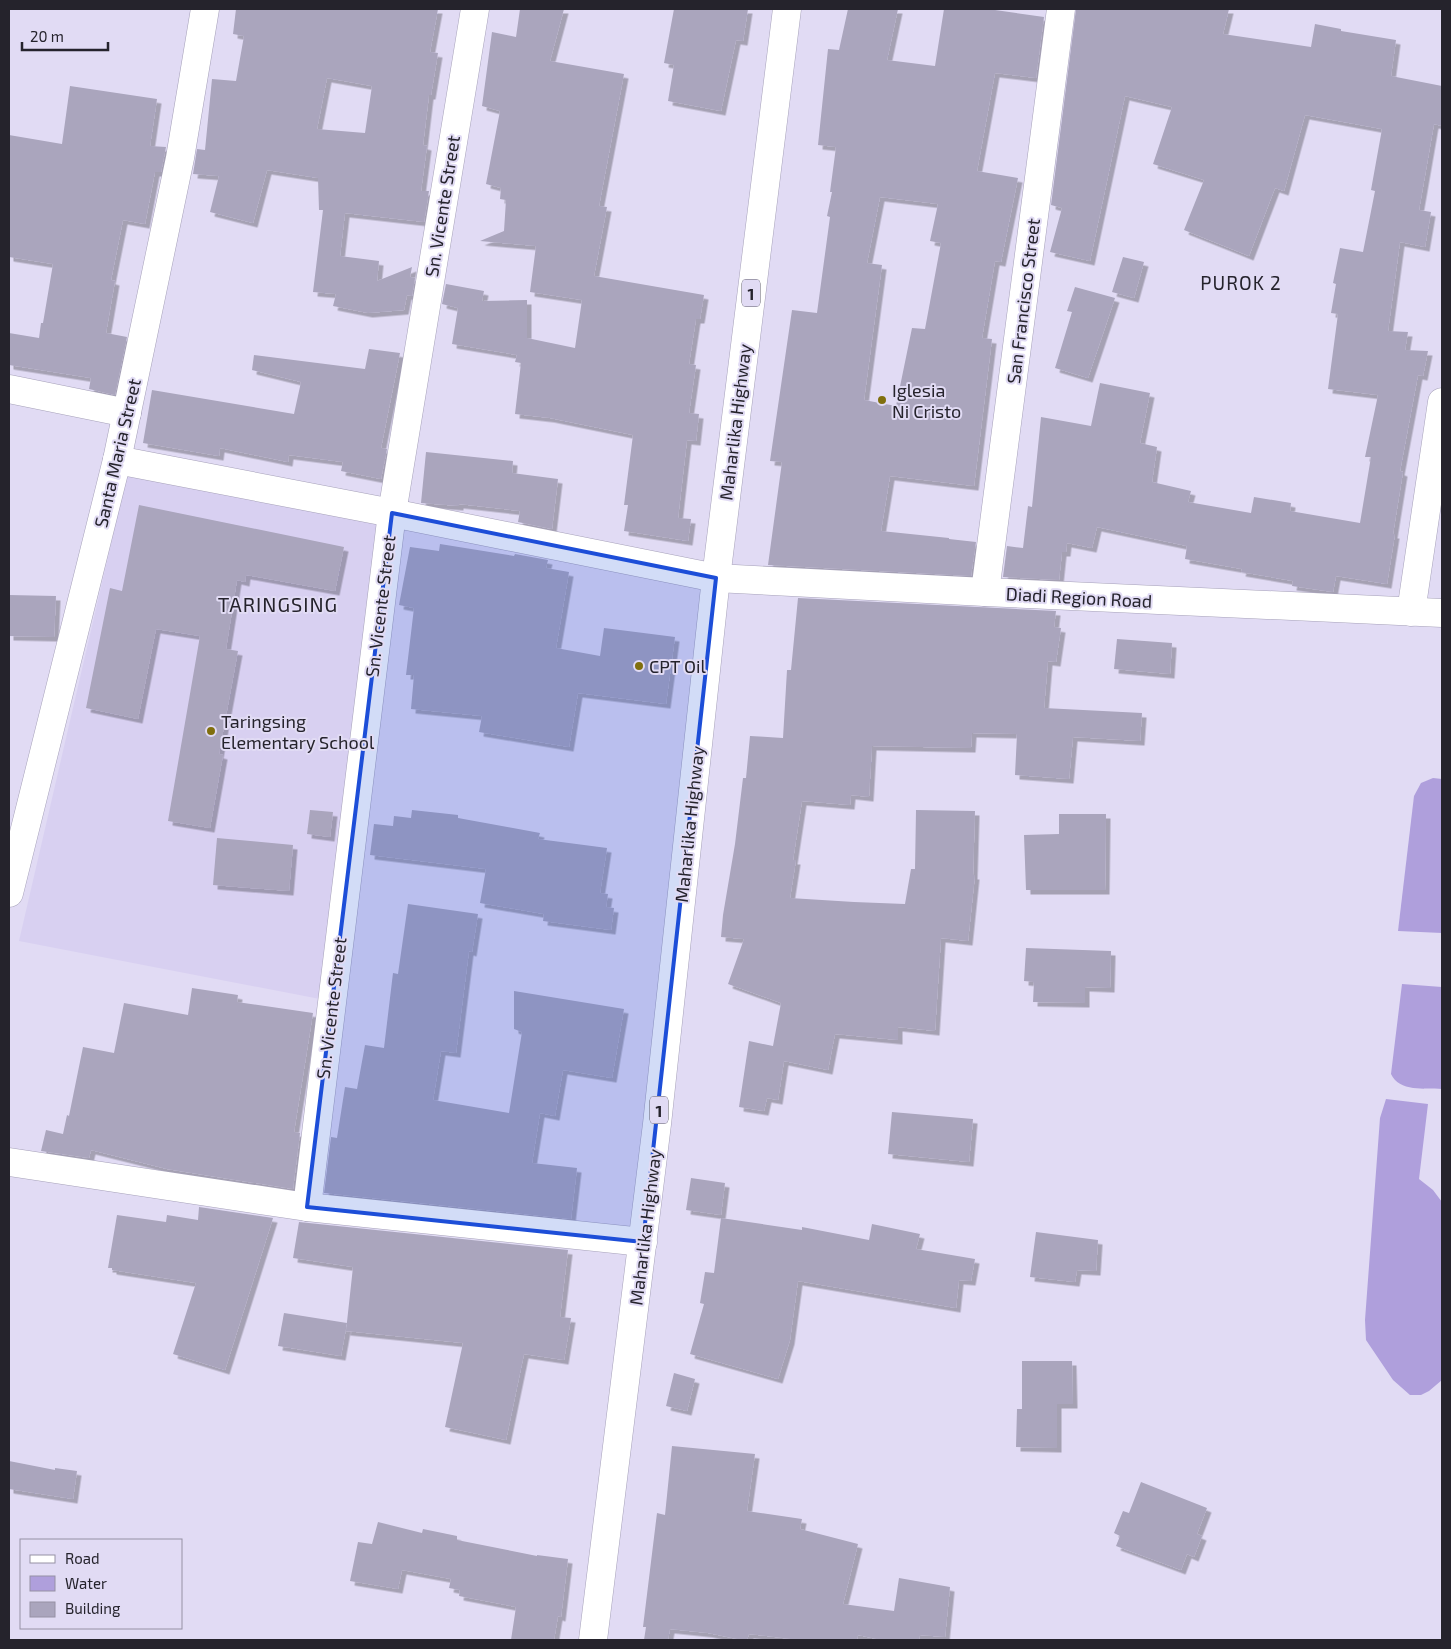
<svg xmlns="http://www.w3.org/2000/svg" width="1451" height="1649" font-family="'Exo 2',sans-serif">
  <style>
    .built { fill: #d8d0f1 }
    .water { fill: #af9fdc }
    .building { fill: #aaa5bd; fill-rule: evenodd; filter: url(#shadow) }
    .lines { fill: none; stroke-linecap: round; stroke-linejoin: round }
    .minor-casing { stroke: #a6a1b9; stroke-width: 29 }
    .major-casing { stroke: #a6a1b9; stroke-width: 29 }
    .highway-casing { stroke: #a6a1b9; stroke-width: 29 }
    .minor { stroke: #fff; stroke-width: 28 }
    .major { stroke: #fff; stroke-width: 28 }
    .highway { stroke: #fff; stroke-width: 28 }
    .marked { fill: #1d4ed8; fill-opacity: 0.2; stroke: #1d4ed8; stroke-width: 4; stroke-linejoin: round }
    .poi-dot { fill: #806f0d; stroke: #e1dbf4; stroke-width: 2 }
    .labels { text-anchor: middle; dominant-baseline: central; stroke-width: 4; stroke-linejoin: round; paint-order: stroke }
    .shield { fill: #e1dbf4; stroke: #5d5a68; stroke-width: 1 }
    .shield-label { font-size: 16px; font-weight: bold; fill: #25232c }
    .street-label { font-size: 18px; fill: #25232c; stroke: #e1dbf4 }
    .poi-label { font-size: 18px; fill: #25232c; stroke: #e1dbf4; text-anchor: start }
    .neighbourhood-label { font-size: 19px; letter-spacing: 1px; fill: #25232c; stroke: #e1dbf4 }
    .quarter-label { font-size: 20px; letter-spacing: 1px; fill: #25232c; stroke: #e1dbf4 }
  </style>
  <defs>
    <filter id="shadow"><feDropShadow dx="4.5" dy="4.5" stdDeviation="0" flood-color="#0004"/></filter>
  </defs>
  <rect width="100%" height="100%" fill="#e1dbf4"/>
  <path class="built" d="M127,475L382,521L320,999L19,941Z"/>
  <g class="water">
    <path d="M1433,778L1442,779V933L1398,931L1414,796L1421,783Z"/>
    <path d="M1402,984L1442,987V1089C1425,1088 1399,1092 1391,1074Z"/>
    <path d="M1386,1099L1428,1104L1419,1179L1433,1190L1442,1202V1380L1429,1391L1421,1395H1410L1393,1380L1366,1340L1365,1320L1380,1118Z"/>
  </g>
  <g class="building">
    <path d="M236,9H438L430,52L438,53L431,95H429L423,145L427,146L421,191H429L424,222L345,213L340,256L379,261L377,281L412,267L410,277L415,278L412,296L407,295L404,310L368,313L333,306L336,294L313,292L323,210H319L318,178L267,170L253,223L210,212L219,176L193,174L197,149L205,150L212,79L236,81L244,36L233,34ZM327,78L372,86L365,133L317,129Z"/>
    <path d="M520,9H564L550,61L624,74L599,206L607,207L594,276L704,295L700,319H696L689,364L696,365L689,413L699,414L696,441L687,440L678,518L691,519L688,541L624,531L628,505H624L633,435L550,418L515,414L521,363L515,362L517,355L452,344L458,308L442,304L446,284L484,291L482,301L527,300V338L575,348L582,300L530,292L536,246L480,241L504,231L506,200L500,199L501,188L486,184L500,111L482,106L492,32L516,37Z"/>
    <path d="M674,9H748L743,41L736,40L721,111L668,101L674,65L664,63Z"/>
    <path d="M848,9H898L887,60L935,66L944,9H988L1044,17L1036,78L995,73L977,171L1018,178L1001,262L995,261L982,338L992,339L974,486L890,476L881,531L949,538V539L976,542L971,576L768,565L782,462L770,461L792,310L817,313L830,217L827,216L832,192H830L836,147L818,145L828,49L839,50ZM880,197L938,204L930,241L941,243L925,329L912,328L896,406L864,400L882,265L867,263Z"/>
    <path d="M1076,9H1229L1223,34L1311,47L1315,24L1341,29V31L1396,40L1391,76L1442,86V126L1434,124L1419,210L1431,212L1425,247L1400,242L1388,331L1408,332L1405,350L1428,351L1423,376L1418,375L1400,471L1403,472L1393,534H1395L1387,584L1336,576L1333,592L1292,586L1293,581L1241,572L1242,569L1185,559L1187,546L1097,527L1092,548L1067,543L1066,552H1062L1059,580L1003,577L1007,546L1023,548L1028,506L1032,507L1041,417L1091,426L1100,383L1150,393L1140,443L1157,447L1152,482L1191,491L1188,502L1251,513L1254,497L1291,503L1290,511L1360,523L1371,457H1365L1378,395L1328,389L1338,314L1331,313L1336,284L1333,283L1340,248L1363,252L1375,191L1371,190L1382,129L1305,115L1284,191L1275,188L1249,256L1184,230L1204,180L1153,164L1172,107L1125,96L1090,261L1050,252L1062,208L1051,205Z"/>
    <path d="M70,86L157,99L150,146L166,147L161,172H155L145,224L123,220L111,280L115,281L106,333L127,337L115,395L89,389L91,378L9,365V333L39,338L41,323H43L53,264L9,257V135L62,144Z"/>
    <path d="M1123,257L1144,262L1134,298L1112,292Z"/>
    <path d="M1075,287L1115,298L1088,378L1055,368L1072,312L1067,311Z"/>
    <path d="M369,349L400,353L381,448L387,449L381,479L341,471L343,462L289,455L288,462L220,448L219,456L143,443L152,390L294,414L301,382L252,370L254,355L365,369Z"/>
    <path d="M426,452L513,461L512,473L558,479L552,529L518,522L520,511L459,504V506L421,503Z"/>
    <path d="M139,505L344,547L335,591L246,575L245,582L237,580L226,649L238,651L219,754L223,755L210,828L168,821L200,636L156,629L138,719L86,708L110,588L122,591Z"/>
    <path d="M440,544L514,556L515,554L548,560L546,568L569,572L556,648L600,656L604,628L675,637L666,704L578,693L569,747L479,732L482,716L411,709L414,675H406L414,608L399,605L410,547L439,551Z"/>
    <path d="M9,595L56,596L54,637L9,636Z"/>
    <path d="M798,598L1056,611L1054,627L1061,628L1056,662L1048,661L1044,708L1142,713L1140,741L1073,737L1069,779L1015,775L1017,734L972,733L971,748L872,746L869,797L851,795L850,805L802,801L793,860H796L790,898L854,902L905,904L911,869H915L916,810L975,811L973,875H975L968,941L941,938L935,1031L898,1027V1040L835,1034L828,1070L784,1061L778,1100L767,1098L764,1111L739,1107L749,1041L773,1046L781,1003L728,984L744,939L721,937L723,915L735,844L743,778H746L750,736L783,738L787,670H791Z"/>
    <path d="M1117,639L1172,643L1170,674L1114,669Z"/>
    <path d="M310,810L333,812L330,837L307,834Z"/>
    <path d="M412,810L458,815V818L540,833L538,839L607,848L600,893L608,894L606,907L614,908L611,930L543,921L544,914L480,903L486,869L370,855L374,824L393,826L394,816L411,818Z"/>
    <path d="M1059,814H1106L1105,890H1026L1024,835L1059,834Z"/>
    <path d="M217,838L293,845L289,891L213,885Z"/>
    <path d="M408,904L478,914L472,952L469,951L456,1053L441,1051L433,1100L509,1113L522,1032L514,1029V991L624,1009L612,1078L563,1070L555,1116L540,1113L532,1163L577,1168L571,1219L324,1193L331,1137L337,1138L345,1087L357,1089L365,1045L384,1048L393,973L398,974Z"/>
    <path d="M1026,948L1111,951L1110,988L1085,987V1003L1033,1002L1034,982L1024,981Z"/>
    <path d="M192,988L238,995L237,1002L313,1013L294,1132L300,1133L293,1189L167,1169L91,1150L89,1158L41,1151L46,1130L63,1134L67,1115L69,1116L83,1047L114,1053L124,1003L188,1015Z"/>
    <path d="M892,1112L973,1119L969,1162L888,1154Z"/>
    <path d="M691,1178L725,1183L721,1215L686,1210Z"/>
    <path d="M199,1207L273,1218L225,1370L173,1354L196,1283L112,1270V1268H108L117,1215L166,1222L167,1215L198,1220Z"/>
    <path d="M721,1218L802,1230V1227L869,1240L872,1224L920,1234L916,1249L975,1259L971,1281L959,1280L956,1308L798,1281L790,1340L778,1379L690,1354L704,1304L700,1303L705,1272L714,1273Z"/>
    <path d="M299,1222L568,1250L560,1317L571,1318L564,1360L524,1354L506,1440L445,1427L463,1343L346,1331L353,1267L293,1258Z"/>
    <path d="M1036,1232L1098,1240L1096,1271L1077,1270L1075,1282L1030,1277Z"/>
    <path d="M284,1313L347,1323L341,1356L278,1346Z"/>
    <path d="M1022,1361H1072L1073,1404H1057V1448L1016,1447L1017,1409H1022Z"/>
    <path d="M674,1373L695,1379L687,1411L666,1406Z"/>
    <path d="M672,1446L755,1454L747,1511L802,1519L800,1529L858,1544L843,1604L894,1611L899,1578L950,1587L945,1637L920,1635L919,1640H881L858,1635L857,1640H799L749,1634L747,1640H742L708,1633L670,1629L668,1640H644L646,1627H643L657,1513L665,1515Z"/>
    <path d="M9,1461L55,1470V1468L77,1471L73,1499L9,1489Z"/>
    <path d="M1141,1482L1207,1508L1197,1534L1202,1536L1194,1557L1187,1554L1181,1570L1116,1546L1120,1536L1114,1533L1123,1511L1129,1513Z"/>
    <path d="M378,1522L422,1533L423,1529L457,1536V1540L537,1556V1555L568,1559L561,1617L558,1616L554,1640H511L516,1607L459,1596L460,1590L449,1588L451,1579L402,1570L398,1589L350,1581L358,1542L372,1544Z"/>
  </g>
  <g class="lines">
    <g class="minor-casing">
      <g id="minor">
        <path d="M9,389L127,413"/>
        <path d="M117,460L392,513L716,578"/>
        <path d="M985,592L1061,9"/>
        <path d="M1411,612L1442,402"/>
        <path d="M9,893L117,460L180,158L205,9"/>
        <path d="M9,1162L307,1207L643,1242"/>
        <path d="M307,1207L392,513L475,9"/>
      </g>
    </g>
    <g class="major-casing">
      <path id="major" d="M716,578L985,592L1442,613"/>
    </g>
    <g class="highway-casing">
      <path id="highway" d="M593,1640L657,1124L716,578L787,9"/>
    </g>
    <use href="#minor" class="minor"/>
    <use href="#major" class="major"/>
    <use href="#highway" class="highway"/>
  </g>
  <path class="marked" d="M392,513L716,578L643,1242L307,1207Z"/>
  <g class="poi-dot">
    <circle cx="882" cy="400" r="5"/>
    <circle cx="639" cy="666" r="5"/>
    <circle cx="211" cy="731" r="5"/>
  </g>
  <g class="labels">
    <g class="shield">
      <rect x="742" y="279.5" width="18" height="27" rx="4"/>
      <rect x="650" y="1096.5" width="18" height="27" rx="4"/>
    </g>
    <g class="shield-label">
      <text x="751" y="293">1</text>
      <text x="659" y="1110">1</text>
    </g>
    <g class="street-label">
      <text transform="translate(442 206) rotate(-81)">Sn. Vicente Street</text>
      <text transform="translate(1023 301) rotate(-83)">San Francisco Street</text>
      <text transform="translate(735 422) rotate(-83)">Maharlika Highway</text>
      <text transform="translate(117 453) rotate(-77)">Santa Maria Street</text>
      <text transform="translate(1079 597) rotate(3)">Diadi Region Road</text>
      <text transform="translate(380 606) rotate(-83)">Sn. Vicente Street</text>
      <text transform="translate(689 824) rotate(-84)">Maharlika Highway</text>
      <text transform="translate(331 1008) rotate(-83)">Sn. Vicente Street</text>
      <text transform="translate(645 1227) rotate(-83)">Maharlika Highway</text>
    </g>
    <g class="poi-label">
      <text x="892" y="390">Iglesia<tspan x="892" dy="21">Ni Cristo</tspan></text>
      <text x="649" y="666">CPT Oil</text>
      <text x="221" y="721">Taringsing<tspan x="221" dy="21">Elementary School</tspan></text>
    </g>
    <g class="neighbourhood-label">
      <text x="1241" y="282">PUROK 2</text>
    </g>
    <g class="quarter-label">
      <text x="278" y="604">TARINGSING</text>
    </g>
  </g>
  <rect width="1451" height="1649" fill="none" stroke="#25232c" stroke-width="20"/>
  <rect x="20" y="1539" width="162" height="90" fill="#e1dbf4" stroke="#9691a4"/>
  <rect x="30" y="1555" width="25" height="8" fill="#ffffff" stroke="#9691a4"/>
  <text x="65" y="1564" font-size="15" fill="#25232c">Road</text>
  <rect x="30" y="1576" width="25" height="15" fill="#af9fdc" stroke="#9691a4"/>
  <text x="65" y="1589" font-size="15" fill="#25232c">Water</text>
  <rect x="30" y="1602" width="25" height="15" fill="#aaa5bd" stroke="#9691a4"/>
  <text x="65" y="1614" font-size="15" fill="#25232c">Building</text>
  <path d="M22 42v8h86v-8" fill="none" stroke="#25232c" stroke-width="2.5"/>
  <text x="30" y="42" font-size="15" fill="#25232c" stroke="#e1dbf4" stroke-width="4" paint-order="stroke">20 m</text>
</svg>
